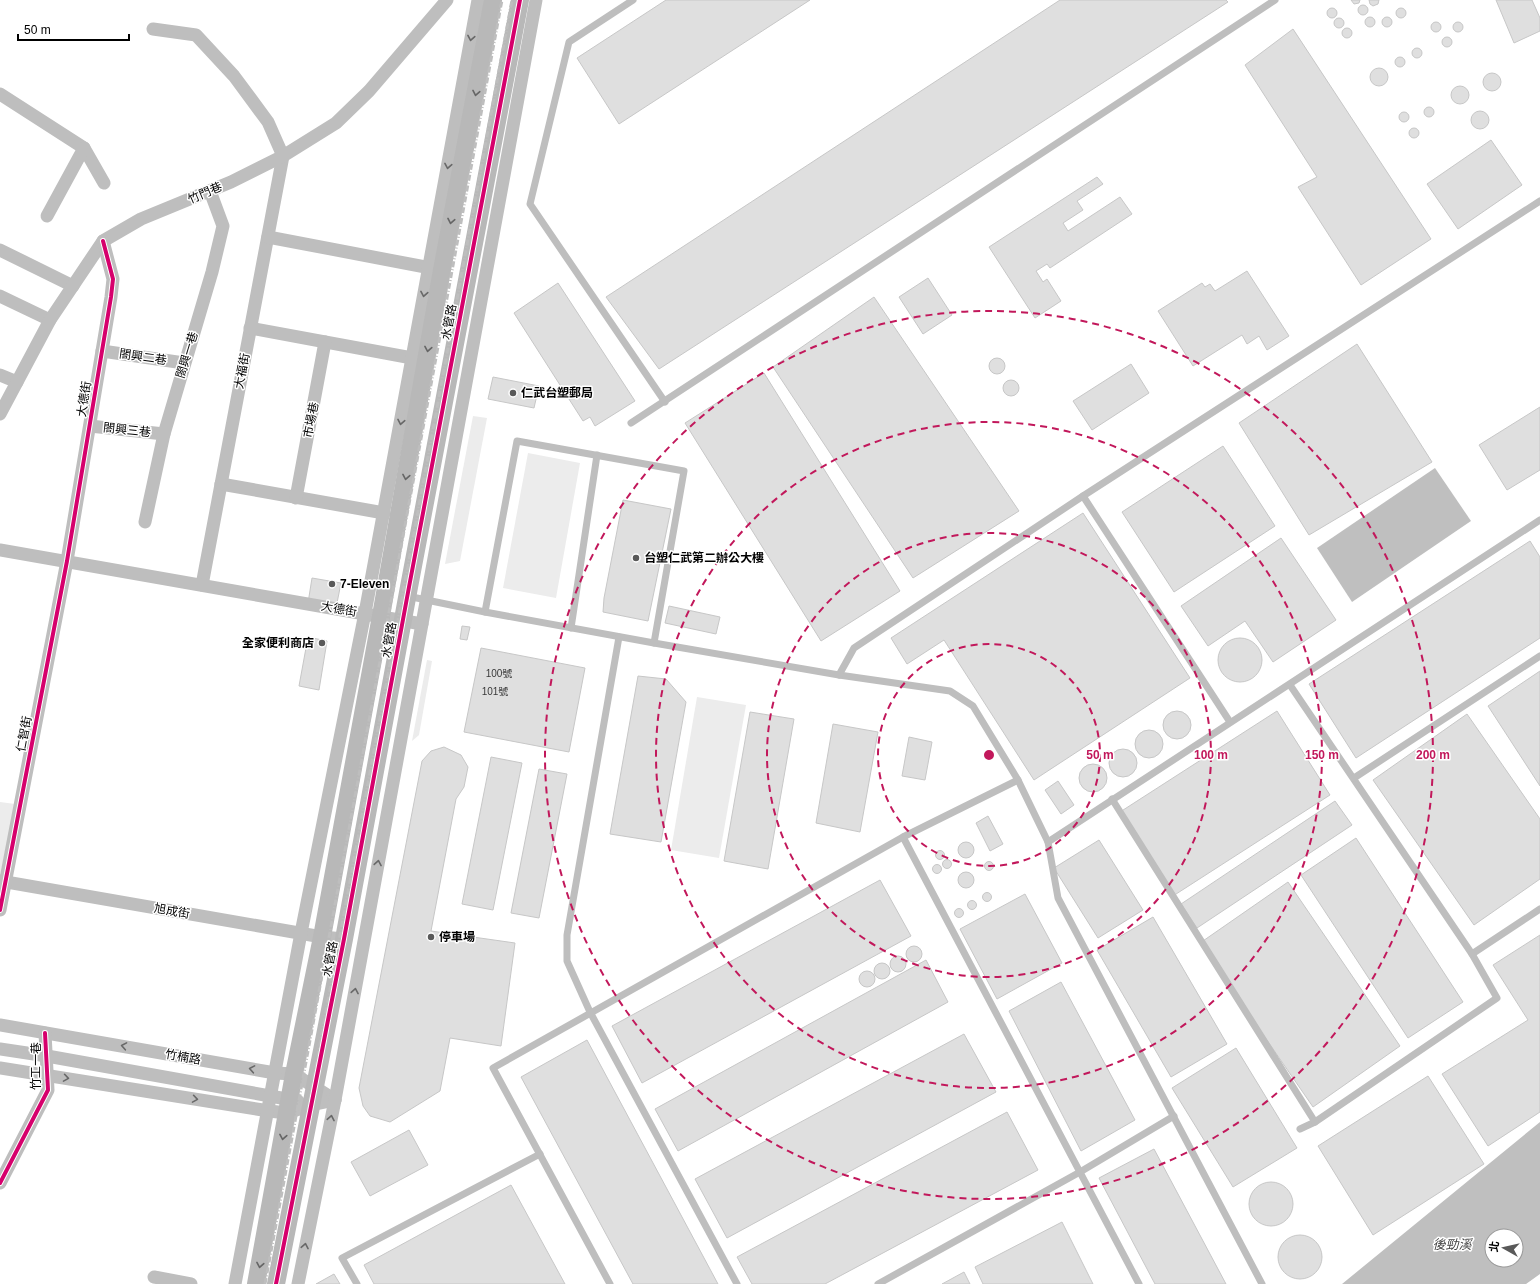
<svg xmlns="http://www.w3.org/2000/svg" width="1540" height="1284" font-family="Helvetica,'Noto Sans TC',sans-serif">
  <style>
    .green { fill: #ececec }
    .water { fill: #bfbfbf; fill-rule: evenodd }
    .building { fill: #dfdfdf; stroke: #c7c7c7 }
    .lines { fill: none; stroke-linecap: round; stroke-linejoin: round }
    .lane { stroke: #bebebe; stroke-width: 7 }
    .street { stroke: #bebebe; stroke-width: 13 }
    .secondary { stroke: #b8b8b8; stroke-width: 18 }
    .rail { stroke: #bebebe; stroke-width: 3; stroke-dasharray: 6 2 1 2; stroke-linecap: butt }
    .cycleway-casing { stroke: #fff; stroke-width: 6 }
    .cycleway { stroke: #d6006c; stroke-width: 4 }
    .oneway { stroke: #686868 }
    .oneway2 { stroke: #656565 }
    .ring { fill: none; stroke: #c2185b; stroke-width: 2; stroke-dasharray: 7 5 }
    .poi-dot { fill: #595959; stroke: #fff; stroke-width: 1.5 }
    .labels { text-anchor: middle; dominant-baseline: central; stroke-width: 3; stroke-linejoin: round; paint-order: stroke }
    .number-label { font-size: 10px; fill: #383838 }
    .street-label { font-size: 12px; fill: #000; stroke: #fff }
    .poi-label { font-size: 12px; font-weight: bold; fill: #000; stroke: #fff; text-anchor: start }
    .water-label { font-size: 13px; font-style: italic; fill: #444; stroke: #fff }
    .centre { fill: #c2185b; stroke: #fff; stroke-width: 2 }
    .ring-label { font-size: 12px; text-anchor: middle; font-weight: bold; fill: #c2185b; stroke: #fff; stroke-width: 3; stroke-linejoin: round; paint-order: stroke }
  </style>
  <rect width="100%" height="100%" fill="#fff"/>
  <g class="green">
    <path d="M473,416L487,418L460,561L445,564Z"/>
    <path d="M528,453L580,463L556,598L503,588Z"/>
    <path d="M427,660L432,661L419,735L412,741Z"/>
    <path d="M697,697L746,705L719,858L671,850Z"/>
    <path d="M0,802L15,804L0,876Z"/>
  </g>
  <g class="water">
    <path d="M1435,468L1471,521L1352,602L1317,548Z"/>
    <path d="M1540,1122V1274L1526,1284H1342ZM1492,1236H1516V1260H1492Z"/>
  </g>
  <g class="building">
    <path d="M666,0H810L619,124L577,58Z"/>
    <path d="M1060,0H1226L1228,2L659,369L606,297Z"/>
    <path d="M1360,0L1359,3L1354,4L1351,0Z"/>
    <path d="M1369,0H1379L1378,4L1373,6L1370,4Z"/>
    <path d="M1496,0H1532L1540,18V31L1514,43Z"/>
    <circle cx="1363" cy="10" r="5"/>
    <circle cx="1332" cy="13" r="5"/>
    <circle cx="1401" cy="13" r="5"/>
    <circle cx="1387" cy="22" r="5"/>
    <circle cx="1370" cy="22" r="5"/>
    <circle cx="1339" cy="23" r="5"/>
    <circle cx="1436" cy="27" r="5"/>
    <circle cx="1458" cy="27" r="5"/>
    <circle cx="1347" cy="33" r="5"/>
    <path d="M1293,29L1431,239L1361,285L1298,187L1317,177L1245,65Z"/>
    <circle cx="1447" cy="42" r="5"/>
    <circle cx="1417" cy="53" r="5"/>
    <circle cx="1400" cy="62" r="5"/>
    <circle cx="1379" cy="77" r="9"/>
    <circle cx="1492" cy="82" r="9"/>
    <circle cx="1460" cy="95" r="9"/>
    <circle cx="1429" cy="112" r="5"/>
    <circle cx="1480" cy="120" r="9"/>
    <circle cx="1404" cy="117" r="5"/>
    <circle cx="1414" cy="133" r="5"/>
    <path d="M1491,140L1522,185L1458,229L1427,184Z"/>
    <path d="M1097,177L1103,184L1077,201L1083,210L1063,223L1068,231L1120,197L1132,214L1050,268L1047,264L1036,271L1043,282L1047,279L1061,301L1035,318L989,247Z"/>
    <path d="M1247,271L1289,336L1267,350L1259,336L1247,344L1242,335L1193,366L1158,311L1202,283L1205,287L1210,284L1215,291Z"/>
    <path d="M928,278L952,315L923,334L899,297Z"/>
    <path d="M558,283L635,401L595,426L590,417L583,421L514,313Z"/>
    <path d="M874,297L1019,511L913,578L773,367Z"/>
    <path d="M1357,344L1432,462L1309,535L1239,423Z"/>
    <circle cx="997" cy="366" r="8"/>
    <path d="M1131,364L1149,393L1092,430L1073,401Z"/>
    <path d="M764,373L900,591L821,641L685,423Z"/>
    <path d="M493,377L539,386L534,408L488,399Z"/>
    <circle cx="1011" cy="388" r="8"/>
    <path d="M1540,407V470L1507,490L1479,445Z"/>
    <path d="M1223,446L1275,526L1174,592L1122,512Z"/>
    <path d="M623,500L671,509L648,621L603,612L604,598Z"/>
    <path d="M1083,513L1190,678L1034,780L944,640L907,664L891,638Z"/>
    <path d="M1281,538L1336,620L1273,662L1245,621L1208,646L1181,606Z"/>
    <path d="M1530,541L1540,557V638L1356,758L1309,684Z"/>
    <path d="M312,578L341,583L336,608L308,603Z"/>
    <path d="M669,606L720,617L716,634L665,623Z"/>
    <path d="M462,626L470,627L467,640L460,639Z"/>
    <path d="M308,637L327,641L319,690L299,686Z"/>
    <circle cx="1240" cy="660" r="22"/>
    <path d="M481,648L585,668L569,752L464,732Z"/>
    <path d="M1540,671V786L1488,706Z"/>
    <path d="M638,676L666,679L686,702L661,842L610,834Z"/>
    <path d="M1277,711L1330,795L1173,896L1120,812Z"/>
    <circle cx="1177" cy="725" r="14"/>
    <path d="M750,712L794,719L768,869L724,861Z"/>
    <path d="M1467,714L1540,819V879L1474,925L1373,780Z"/>
    <path d="M833,724L878,732L860,832L816,823Z"/>
    <circle cx="1149" cy="744" r="14"/>
    <path d="M909,737L932,742L925,780L902,776Z"/>
    <path d="M444,747L461,755L468,767L464,787L456,799L431,931L515,943L501,1046L450,1038L440,1091L390,1122L370,1116L363,1106L359,1088L422,761L431,751Z"/>
    <circle cx="1123" cy="763" r="14"/>
    <path d="M491,757L522,763L493,910L462,904Z"/>
    <circle cx="1093" cy="778" r="14"/>
    <path d="M539,769L567,774L539,918L511,913Z"/>
    <path d="M1058,781L1074,805L1061,814L1045,790Z"/>
    <path d="M1335,801L1352,825L1197,928L1181,904Z"/>
    <path d="M988,816L1003,844L990,851L976,823Z"/>
    <path d="M1356,838L1463,1002L1408,1038L1301,875Z"/>
    <path d="M1099,840L1143,910L1098,938L1054,868Z"/>
    <circle cx="966" cy="850" r="8"/>
    <circle cx="940" cy="855" r="4.5"/>
    <circle cx="947" cy="864" r="4.5"/>
    <circle cx="989" cy="866" r="4.5"/>
    <circle cx="937" cy="869" r="4.5"/>
    <circle cx="966" cy="880" r="8"/>
    <path d="M880,880L911,936L642,1083L612,1026Z"/>
    <path d="M1288,882L1400,1046L1313,1107L1200,943Z"/>
    <circle cx="987" cy="897" r="4.5"/>
    <path d="M1025,894L1062,963L997,999L960,929Z"/>
    <circle cx="972" cy="905" r="4.5"/>
    <circle cx="959" cy="913" r="4.5"/>
    <path d="M1153,917L1227,1044L1171,1077L1097,950Z"/>
    <path d="M1540,935V1112L1488,1146L1442,1074L1528,1020L1493,965Z"/>
    <circle cx="914" cy="954" r="8"/>
    <circle cx="898" cy="964" r="8"/>
    <path d="M926,960L948,1002L678,1151L655,1109Z"/>
    <circle cx="882" cy="971" r="8"/>
    <circle cx="867" cy="979" r="8"/>
    <path d="M1061,982L1135,1120L1081,1151L1009,1011Z"/>
    <path d="M964,1034L996,1092L727,1238L695,1179Z"/>
    <path d="M587,1040L718,1284H633L521,1077Z"/>
    <path d="M1236,1048L1297,1148L1233,1187L1172,1088Z"/>
    <path d="M1428,1076L1484,1164L1373,1235L1318,1146Z"/>
    <path d="M1007,1112L1038,1170L825,1284H752L737,1257Z"/>
    <path d="M409,1130L428,1165L370,1196L351,1162Z"/>
    <path d="M1154,1149L1226,1284H1155L1099,1178Z"/>
    <circle cx="1271" cy="1204" r="22"/>
    <path d="M511,1185L565,1284H374L364,1265Z"/>
    <path d="M1062,1222L1093,1284H983L975,1267Z"/>
    <circle cx="1300" cy="1257" r="22"/>
    <path d="M964,1272L970,1284H942Z"/>
    <path d="M334,1274L340,1284H316Z"/>
  </g>
  <g class="lines">
    <g class="lane">
      <path d="M633,0L569,42L530,204L665,402"/>
      <path d="M631,423L1275,0"/>
      <path d="M1083,496L1230,722"/>
      <path d="M407,596L485,612L654,643L839,675L950,691L973,706L1018,780L1048,842L1058,898L1262,1284"/>
      <path d="M485,612L517,441L684,471L654,643"/>
      <path d="M571,628L597,455"/>
      <path d="M619,637L567,935V961L590,1012L737,1284"/>
      <path d="M839,675L854,648L1083,496L1540,201"/>
      <path d="M1290,685L1472,954L1497,998L1315,1122L1300,1129"/>
      <path d="M1354,778L1540,656"/>
      <path d="M1112,799L1315,1122"/>
      <path d="M903,837L1139,1284"/>
      <path d="M1048,842L1540,520"/>
      <path d="M1472,954L1540,909"/>
      <path d="M357,1284L342,1258L540,1154"/>
      <path d="M610,1284L493,1068L903,837L1018,780"/>
      <path d="M878,1284L1080,1172L1174,1116"/>
    </g>
    <g class="street">
      <path d="M153,29L196,35L234,76L268,122L283,156L202,585"/>
      <path d="M0,94L84,148L104,183"/>
      <path d="M47,216L84,148"/>
      <path d="M268,237L436,269"/>
      <path d="M0,250L73,286"/>
      <path d="M0,296L50,320"/>
      <path d="M250,328L412,358"/>
      <path d="M102,351L184,363"/>
      <path d="M0,375L17,382"/>
      <path d="M0,414L50,320L103,241L141,219L231,182L283,156L336,123L369,91L447,0"/>
      <path d="M90,426L164,434"/>
      <path d="M221,484L384,513"/>
      <path d="M296,498L325,342"/>
      <path d="M145,522L164,434L212,272L223,226L210,191"/>
      <path d="M0,550L422,624"/>
      <path d="M0,881L322,937L344,939"/>
      <path d="M0,910L67,561L111,297L113,279L103,241"/>
      <path d="M0,1025L275,1073L294,1074L335,1100"/>
      <path d="M0,1049L47,1056L298,1101"/>
      <path d="M0,1068L269,1111L287,1113L311,1105L335,1100"/>
      <path d="M0,1183L48,1090L45,1033"/>
      <path d="M154,1277L191,1284"/>
      <path d="M235,1284L301,933L365,613L478,0"/>
      <path d="M298,1284L335,1100L536,0"/>
    </g>
    <g class="secondary">
      <path d="M256,1284L294,1074L322,937L381,616L442,270L493,0"/>
      <path d="M276,1284L344,939L409,587L520,0"/>
    </g>
    <g class="rail">
      <path d="M265,1284L502,0"/>
      <path d="M276,1284L512,0"/>
    </g>
    <g class="cycleway-casing">
      <g id="cycleway">
        <path d="M0,910L67,561L111,297L113,279L103,241"/>
        <path d="M0,1183L48,1090L45,1033"/>
        <path d="M276,1284L344,939L409,587L520,0"/>
      </g>
    </g>
    <use href="#cycleway" class="cycleway"/>
  </g>
  <defs><path id="oneway-chevron" d="M-2-3.5L2.5 0L-2 3.5" fill="none" stroke-width="1.6" stroke-linecap="round" stroke-linejoin="round"/></defs>
  <g class="oneway">
    <use href="#oneway-chevron" transform="translate(471 38) rotate(100)"/>
    <use href="#oneway-chevron" transform="translate(448 166) rotate(100)"/>
    <use href="#oneway-chevron" transform="translate(424 294) rotate(100)"/>
    <use href="#oneway-chevron" transform="translate(401 422) rotate(101)"/>
    <use href="#oneway-chevron" transform="translate(378 863) rotate(-80)"/>
    <use href="#oneway-chevron" transform="translate(355 991) rotate(-80)"/>
    <use href="#oneway-chevron" transform="translate(124 1046) rotate(-170)"/>
    <use href="#oneway-chevron" transform="translate(252 1069) rotate(-170)"/>
    <use href="#oneway-chevron" transform="translate(66 1078) rotate(9)"/>
    <use href="#oneway-chevron" transform="translate(195 1099) rotate(9)"/>
    <use href="#oneway-chevron" transform="translate(331 1118) rotate(-79)"/>
    <use href="#oneway-chevron" transform="translate(305 1246) rotate(-79)"/>
  </g>
  <g class="oneway2">
    <use href="#oneway-chevron" transform="translate(476 93) rotate(101)"/>
    <use href="#oneway-chevron" transform="translate(451 221) rotate(101)"/>
    <use href="#oneway-chevron" transform="translate(428 349) rotate(100)"/>
    <use href="#oneway-chevron" transform="translate(406 477) rotate(100)"/>
    <use href="#oneway-chevron" transform="translate(283 1137) rotate(100)"/>
    <use href="#oneway-chevron" transform="translate(260 1265) rotate(100)"/>
  </g>
  <g class="ring">
    <circle cx="989" cy="755" r="111"/>
    <circle cx="989" cy="755" r="222"/>
    <circle cx="989" cy="755" r="333"/>
    <circle cx="989" cy="755" r="444"/>
  </g>
  <g class="poi-dot">
    <circle cx="513" cy="393" r="4"/>
    <circle cx="636" cy="558" r="4"/>
    <circle cx="332" cy="584" r="4"/>
    <circle cx="322" cy="643" r="4"/>
    <circle cx="431" cy="937" r="4"/>
  </g>
  <g class="labels">
    <g class="number-label">
      <text x="499" y="673">100號</text>
      <text x="495" y="691">101號</text>
    </g>
    <g class="street-label">
      <text transform="translate(205 193) rotate(-23)">竹門巷</text>
      <text transform="translate(449 322) rotate(-79)">水管路</text>
      <text transform="translate(187 355) rotate(-73)">閤興一巷</text>
      <text transform="translate(143 357) rotate(8)">閤興二巷</text>
      <text transform="translate(242 371) rotate(-79)">大福街</text>
      <text transform="translate(84 399) rotate(-81)">大德街</text>
      <text transform="translate(311 420) rotate(-79)">市場巷</text>
      <text transform="translate(127 430) rotate(6)">閤興三巷</text>
      <text transform="translate(339 609) rotate(10)">大德街</text>
      <text transform="translate(389 640) rotate(-80)">水管路</text>
      <text transform="translate(24 734) rotate(-79)">仁智街</text>
      <text transform="translate(172 911) rotate(10)">旭成街</text>
      <text transform="translate(330 959) rotate(-79)">水管路</text>
      <text transform="translate(183 1057) rotate(10)">竹楠路</text>
      <text transform="translate(36 1066) rotate(-90)">竹工一巷</text>
    </g>
    <g class="poi-label">
      <text x="521" y="393">仁武台塑郵局</text>
      <text x="644" y="558">台塑仁武第二辦公大樓</text>
      <text x="340" y="584">7-Eleven</text>
      <text x="314" y="643" text-anchor="end">全家便利商店</text>
      <text x="439" y="937">停車場</text>
    </g>
    <g class="water-label">
      <text x="1452" y="1244">後勁溪</text>
    </g>
  </g>
  <circle cx="989" cy="755" r="6" class="centre"/>
  <g class="ring-label">
    <text x="1100" y="759">50 m</text>
    <text x="1211" y="759">100 m</text>
    <text x="1322" y="759">150 m</text>
    <text x="1433" y="759">200 m</text>
  </g>
  <g transform="translate(1504 1248) rotate(278)"><circle r="19" fill="#ffffff" stroke="#999999"/>
  <path d="M0-3L7 15L0 10L-7 15Z" fill="#595959"/>
  <text y="-6" font-size="11" font-weight="bold" text-anchor="middle" fill="#000000">北</text>
  </g>
  <path d="M18 34v6h111v-6" fill="none" stroke="#000000" stroke-width="2"/>
  <text x="24" y="34" font-size="12" fill="#000000" stroke="#ffffff" stroke-width="3" paint-order="stroke">50 m</text>
</svg>
